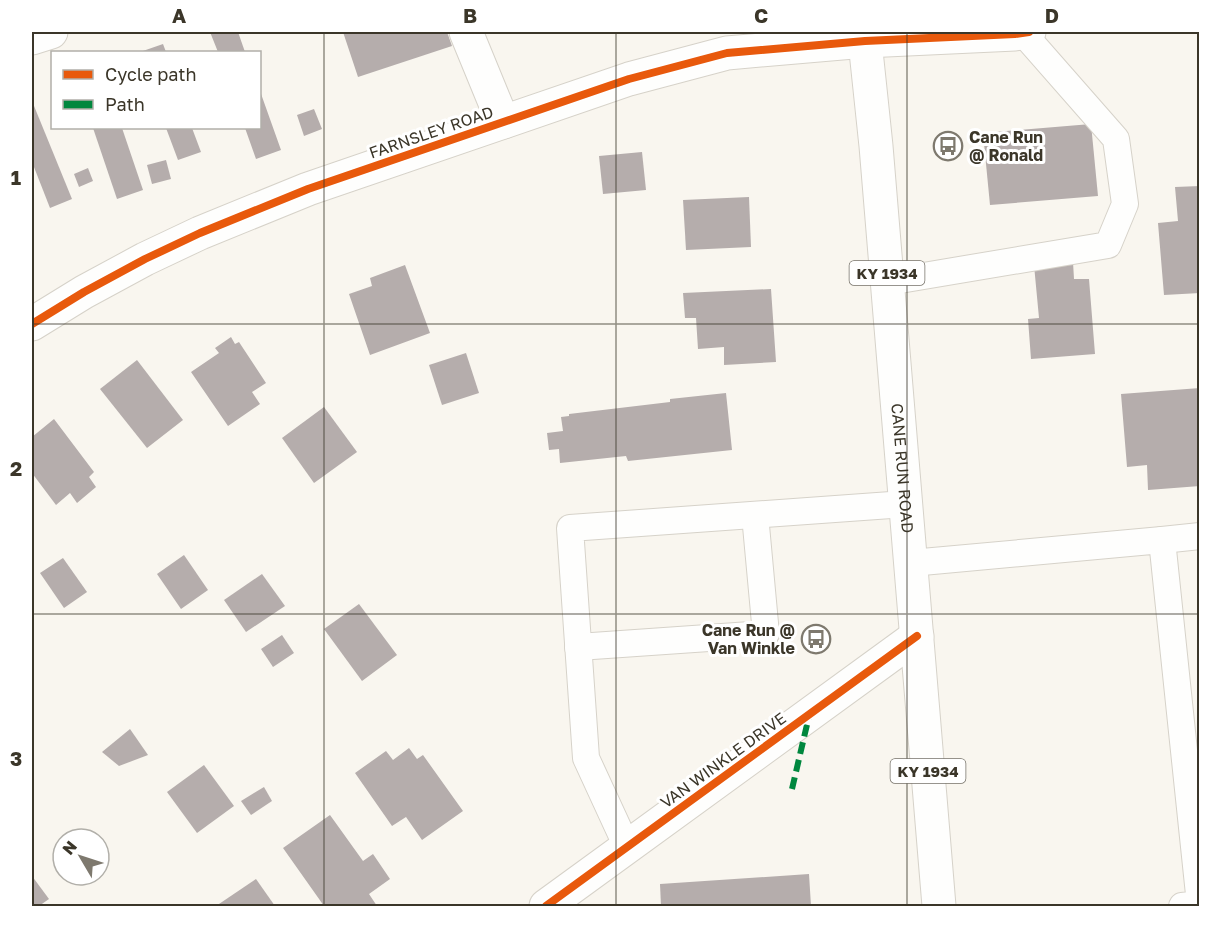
<svg xmlns="http://www.w3.org/2000/svg" width="1231" height="938" font-family="'Golos Text',sans-serif">
  <style>
    .building { fill: #b5adac }
    .lines { fill: none; stroke-linecap: round; stroke-linejoin: round }
    .service-casing { stroke: #d6d2c9; stroke-width: 28 }
    .minor-casing { stroke: #d6d2c9; stroke-width: 35 }
    .trunk-casing { stroke: #d6d2c9; stroke-width: 35 }
    .service { stroke: #fefefd; stroke-width: 26 }
    .minor { stroke: #fefefd; stroke-width: 33 }
    .trunk { stroke: #fefefd; stroke-width: 33 }
    .quiet { stroke: #00873e; stroke-width: 6; stroke-dasharray: 12 6; stroke-linecap: butt }
    .cycleway-casing { stroke: #fff; stroke-width: 11 }
    .cycleway { stroke: #e8590c; stroke-width: 8 }
    .grid { fill: none; stroke: #3b3629; stroke-width: 1.5; stroke-opacity: 0.55 }
    .labels { text-anchor: middle; dominant-baseline: central; stroke-width: 6; stroke-linejoin: round; paint-order: stroke }
    .shield { fill: #fff; stroke: #767269; stroke-width: 1.5 }
    .shield-label { font-size: 15px; font-weight: bold; fill: #3b3629 }
    .street-label { font-size: 16px; fill: #3b3629; stroke: #fff }
    .poi-label { font-size: 16px; font-weight: bold; fill: #3b3629; stroke: #fff; text-anchor: start }
    .neatline { fill: none; stroke: #3b3629; stroke-width: 2 }
    .grid-label { font-size: 20px; text-anchor: middle; font-weight: bold; fill: #3b3629 }
  </style>
  <rect width="100%" height="100%" fill="#f9f6ef"/>
  <g class="building">
    <path d="M210,32H238L245,52H218Z"/>
    <path d="M343,32H447L452,46L358,77Z"/>
    <path d="M163,44L166,52H140Z"/>
    <path d="M260,91L281,150L256,159L245,128H260Z"/>
    <path d="M32,101L72,199L50,208L32,162Z"/>
    <path d="M314,109L322,129L304,136L297,115Z"/>
    <path d="M1091,124L1098,196L990,205L983,133Z"/>
    <path d="M93,128H122L143,190L117,199Z"/>
    <path d="M166,128H192L201,152L178,160Z"/>
    <path d="M642,152L646,190L603,194L599,156Z"/>
    <path d="M166,160L171,179L152,184L147,165Z"/>
    <path d="M88,168L93,181L79,187L74,174Z"/>
    <path d="M1200,186V293L1164,295L1158,223L1178,221L1175,187Z"/>
    <path d="M749,197L751,247L686,250L683,200Z"/>
    <path d="M1073,262L1074,279H1089L1095,354L1031,359L1028,319L1039,318L1034,265Z"/>
    <path d="M405,265L430,333L370,355L349,294L372,286L370,278Z"/>
    <path d="M771,289L776,362L724,365V347L698,349L696,318H685L683,293Z"/>
    <path d="M231,337L235,344L239,342L266,383L252,392L260,404L228,426L191,372L219,353L215,348Z"/>
    <path d="M466,353L479,393L442,405L429,365Z"/>
    <path d="M137,360L183,420L147,448L100,389Z"/>
    <path d="M1200,388V486L1148,490L1147,465L1127,467L1121,394Z"/>
    <path d="M726,393L732,450L628,461L626,456L560,463L559,449L549,450L547,433L563,431L561,417L569,416V414L670,402V399Z"/>
    <path d="M324,407L357,452L314,483L282,438Z"/>
    <path d="M54,419L94,472L89,477L96,487L77,503L70,493L56,505L32,473V437Z"/>
    <path d="M184,555L208,590L181,609L157,574Z"/>
    <path d="M63,558L87,592L64,608L40,573Z"/>
    <path d="M262,574L285,606L246,632L224,600Z"/>
    <path d="M359,604L397,655L362,681L324,629Z"/>
    <path d="M282,635L294,653L273,667L261,649Z"/>
    <path d="M130,729L148,755L119,766L102,752Z"/>
    <path d="M409,748L417,759L423,755L463,811L422,840L406,817L392,826L355,773L386,751L393,760Z"/>
    <path d="M204,765L234,806L197,833L167,792Z"/>
    <path d="M264,787L272,801L251,815L241,801Z"/>
    <path d="M330,815L363,861L373,854L390,879L369,894L377,906H324L283,848Z"/>
    <path d="M809,874L811,906H661L660,884Z"/>
    <path d="M32,876L49,899L39,906H32Z"/>
    <path d="M256,879L275,906H216Z"/>
  </g>
  <g class="lines">
    <g class="service-casing">
      <g id="service">
        <path d="M888,282L1108,245L1125,204L1116,139L1023,33"/>
        <path d="M1162,540L1200,536"/>
        <path d="M911,563L1162,540L1200,904L1182,906"/>
        <path d="M578,647L766,634L755,515"/>
        <path d="M627,847L586,758L570,528L905,504"/>
      </g>
    </g>
    <g class="minor-casing">
      <g id="minor">
        <path d="M466,32L503,122"/>
        <path d="M32,38L51,32"/>
        <path d="M32,324L84,292L145,259L200,233L308,189L629,79L727,53L865,41L1015,34L1029,32"/>
        <path d="M546,906L917,636"/>
      </g>
    </g>
    <g class="trunk-casing">
      <g id="trunk">
        <path id="s1" d="M864,32L876,146L939,906"/>
      </g>
    </g>
    <use href="#service" class="service"/>
    <use href="#minor" class="minor"/>
    <use href="#trunk" class="trunk"/>
    <path class="quiet" d="M792,789L809,716"/>
    <g class="cycleway-casing">
      <g id="cycleway">
        <path d="M32,324L84,292L145,259L200,233L308,189L629,79L727,53L865,41L1015,34L1029,32"/>
        <path d="M546,906L917,636"/>
      </g>
    </g>
    <use href="#cycleway" class="cycleway"/>
  </g>
  <path class="grid" d="M324,32V906M616,32V906M907,32V906M32,324H1200M32,614H1200"/>
  <defs>
    <g id="bus-ring" transform="scale(1.5)"><circle r="9.5" fill="#fff" stroke="#7e796e" stroke-width="1.5"/><path d="M-5-6H5V4H4V6H2V4H-2V6H-4V4H-5ZM-3.5-4V0h7V-4ZM-3.5 1.2v1.5H-2V1.2ZM2 1.2v1.5H3.5V1.2Z" fill="#7e796e"/></g>
  </defs>
  <g fill-rule="evenodd">
    <use href="#bus-ring" x="948" y="146"/>
    <use href="#bus-ring" x="816" y="639"/>
  </g>
  <g class="labels">
    <g class="shield">
      <rect x="849.5" y="261" width="75" height="24" rx="4.5"/>
      <rect x="890.5" y="759" width="75" height="24" rx="4.5"/>
    </g>
    <g class="shield-label">
      <text x="887" y="273">KY 1934</text>
      <text x="928" y="771">KY 1934</text>
    </g>
    <g class="street-label">
      <text transform="translate(431 132) rotate(-19)">FARNSLEY ROAD</text>
      <text stroke="none"><textPath href="#s1" startOffset="438">CANE RUN ROAD</textPath></text>
      <text transform="translate(723 760) rotate(-36)">VAN WINKLE DRIVE</text>
    </g>
    <g class="poi-label">
      <text x="969" y="137">Cane Run<tspan x="969" dy="18">@ Ronald</tspan></text>
      <text x="795" y="630" text-anchor="end">Cane Run @<tspan x="795" dy="18">Van Winkle</tspan></text>
    </g>
  </g>
  <rect width="1231" height="938" fill="none" stroke="#ffffff" stroke-width="66"/>
  <rect x="51" y="51" width="210" height="78" fill="#ffffff" stroke="#b1afa9" stroke-width="1.5"/>
  <rect x="63" y="70" width="30" height="9" fill="#e8590c" stroke="#b1afa9" stroke-width="1.5"/>
  <text x="105" y="81" font-size="18" fill="#3b3629">Cycle path</text>
  <rect x="63" y="100" width="30" height="9" fill="#00873e" stroke="#b1afa9" stroke-width="1.5"/>
  <text x="105" y="111" font-size="18" fill="#3b3629">Path</text>
  <g transform="translate(81 857) rotate(309)"><circle r="28" fill="#ffffff" stroke="#b1afa9" stroke-width="1.5"/>
  <path d="M0-4.5L10 22L0 15L-10 22Z" fill="#7e796e"/>
  <text y="-9" font-size="16" font-weight="bold" text-anchor="middle" fill="#3b3629">N</text>
  </g>
  <rect x="33" y="33" width="1165" height="872" class="neatline"/>
  <g class="grid-label">
    <text x="179" y="23">A</text>
    <text x="470" y="23">B</text>
    <text x="761" y="23">C</text>
    <text x="1052" y="23">D</text>
    <text x="16" y="185">1</text>
    <text x="16" y="476">2</text>
    <text x="16" y="766">3</text>
  </g>
</svg>
